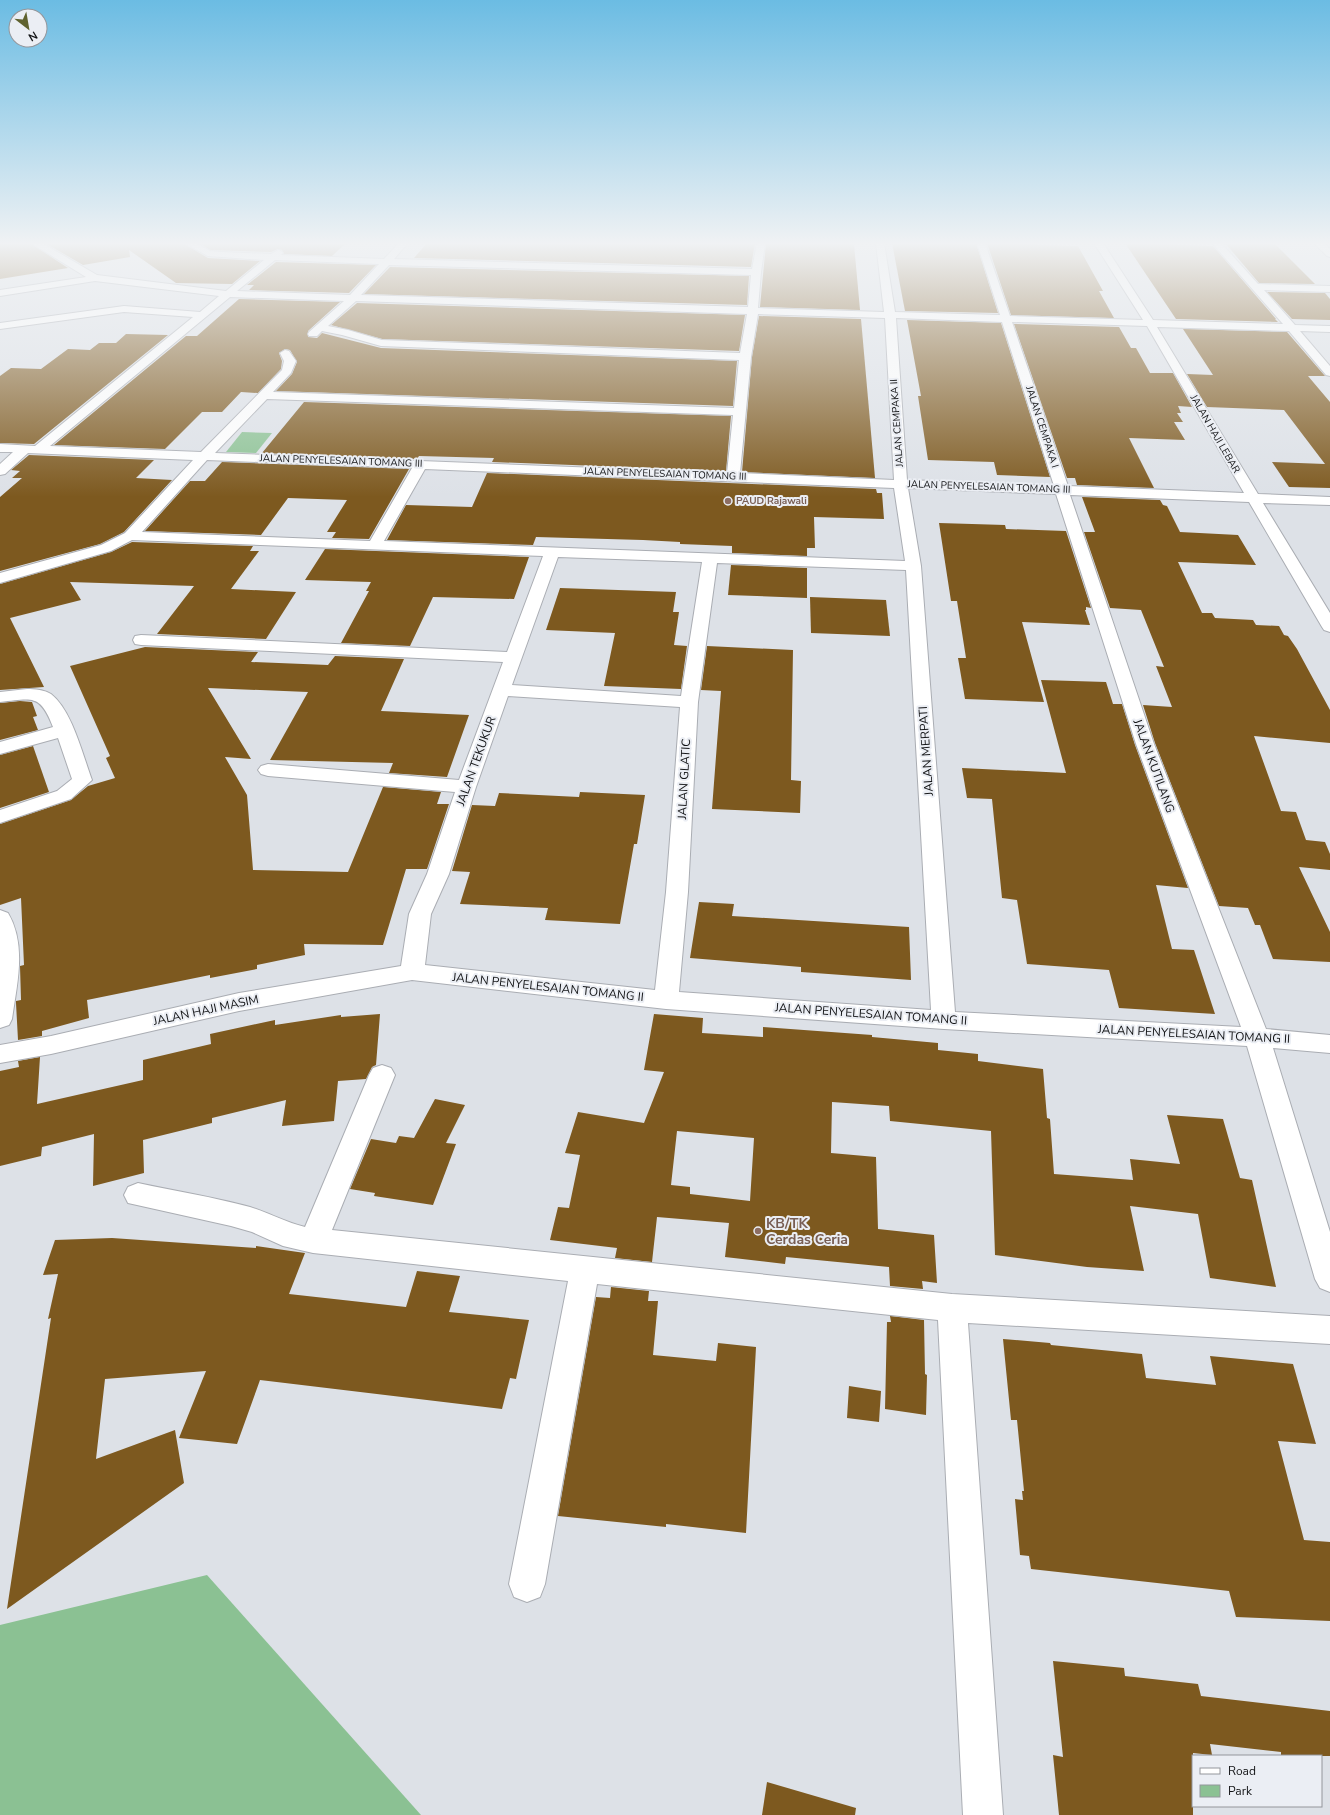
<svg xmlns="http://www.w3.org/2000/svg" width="1330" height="1815" font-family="'Nunito Sans',sans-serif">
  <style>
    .green { fill: #8bc193 }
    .building { fill: #7d591f; fill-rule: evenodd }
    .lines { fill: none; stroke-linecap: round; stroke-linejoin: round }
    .minor-casing { stroke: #aaadb3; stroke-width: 2 }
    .minor { fill: #fff; fill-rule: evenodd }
    .education-dot { fill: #8d6e63; stroke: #ebeef4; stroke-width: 1.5 }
    .labels { text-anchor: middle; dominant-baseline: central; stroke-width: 4; stroke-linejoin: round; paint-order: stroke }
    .far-street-label { font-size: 10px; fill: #121315; stroke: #ebeef4 }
    .far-education-label { font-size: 10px; font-weight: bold; fill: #785e54; stroke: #ebeef4; text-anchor: start }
    .street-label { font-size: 12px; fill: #121315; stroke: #ebeef4 }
    .near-education-label { font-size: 14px; font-weight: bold; fill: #785e54; stroke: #ebeef4; text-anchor: start }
  </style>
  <rect width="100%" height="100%" fill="#dde1e7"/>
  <g class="green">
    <path d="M242,432L272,433L256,453L226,452Z"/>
    <path d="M207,1575L421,1815H0V1625Z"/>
  </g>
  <g class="building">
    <path d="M0,243H30L68,268L0,279Z"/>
    <path d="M45,243H183L208,258L260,261L232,284L176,283L129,250L130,257L83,265Z"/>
    <path d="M199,243H346L332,256L284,254L282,250L278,249L271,252L210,250Z"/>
    <path d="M427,243H755L751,267L414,258Z"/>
    <path d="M766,243L854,244L860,310L760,307Z"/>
    <path d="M892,243H976L998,313L905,311Z"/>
    <path d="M987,243H1036L1037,245L1078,246L1103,291H1099L1114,318L1011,315Z"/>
    <path d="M1125,243L1213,246L1276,319H1275L1278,322L1176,319Z"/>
    <path d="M1225,243H1274L1315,284L1259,283Z"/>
    <path d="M276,262L376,265L349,293L249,290L254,285H247Z"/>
    <path d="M390,267L749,276L747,305L364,294Z"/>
    <path d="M1267,292L1325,293L1330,299V320L1292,319Z"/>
    <path d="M239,299L340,302L308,331V337L317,338L322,333L381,348L737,361L733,406L276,391L292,374L297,362L290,350L285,349L279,353L282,361L281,369L258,393L241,392L222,412H202L165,449L54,445L186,336H197Z"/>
    <path d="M357,303L745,315L739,351L382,339L331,325Z"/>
    <path d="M759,316L861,319L875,478L742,472L752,357Z"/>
    <path d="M907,320L1001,323L1050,477L997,475L994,462L928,460L918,396H921Z"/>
    <path d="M1014,324L1119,327L1131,348H1136L1150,373H1173L1192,407L1178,406L1181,413H1177L1183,422H1174L1185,440L1129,438L1154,488L1077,485L1075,478H1067Z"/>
    <path d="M1183,329L1287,332L1325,376H1308L1330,402V488L1289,487L1272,462L1325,464L1284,410L1207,407L1187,374L1213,375Z"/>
    <path d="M126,334L168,335L34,444L0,443V376L11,368L41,369L68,349L90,350L99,343H116Z"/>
    <path d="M304,402L731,416L726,471L492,462L494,458L419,456L417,459L262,453Z"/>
    <path d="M29,455L154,460L136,478L172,480L124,532L100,544L0,571V497L22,478H12L20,471L11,470Z"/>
    <path d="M222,462L409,469L369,539L332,538L336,532H327L347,500L288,498L261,535L145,531L190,481H205Z"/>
    <path d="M487,473L876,489L877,493H882L884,519L814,517L815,548H807V556L732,553V546L680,544V542L643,540L536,537L533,545L387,540L406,505L472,507Z"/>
    <path d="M1082,497L1160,500L1163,505L1167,506L1180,532L1238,535L1256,565L1178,562L1202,613H1212L1215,618L1253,620L1256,625L1279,626L1284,635L1288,636L1297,649L1330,710V743L1254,736L1281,811L1296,812L1306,840L1325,842L1330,854V870L1299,867L1330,932V962L1273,959L1260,925H1255L1248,908L1219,906L1155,743L1143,705L1172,707L1156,666L1164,667L1141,610L1110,608L1084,532H1095Z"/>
    <path d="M939,523L1005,525L1006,529L1066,531L1091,608L1086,607V610H1085L1090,625L1022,622L1044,702L965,699L958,658H966L957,601H951Z"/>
    <path d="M132,542L253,546L250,551H259L231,589L296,592L266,639L157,634L194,586L70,582L81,600L10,618L44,687L0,690V584L111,552Z"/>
    <path d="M325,549L529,557L514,599L433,597L410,646L341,643L369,591H366L371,582L305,580Z"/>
    <path d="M731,565L807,568V598L728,595Z"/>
    <path d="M560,588L676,592L673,612H679L674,645L687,646L681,689L604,686L615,633L546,630Z"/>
    <path d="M810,597L886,600L890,636L811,633Z"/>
    <path d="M707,646L793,650L791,780L801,781L800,813L712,809L721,691L701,690Z"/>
    <path d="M145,647L258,652L251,662L328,665L335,656L404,659L381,711L469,715L447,777L389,773L393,763L270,760L308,692L208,688L251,759L225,757L247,795L253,870L348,872L383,787L441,792L437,804H449L427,869H406L383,945L304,944L305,955L257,965V969L210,978V975L87,1000L89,1018L42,1031V1036L18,1040L16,1003V1001L21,1000L20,966L24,965L21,898L0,905V824L71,800L88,786L115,778L106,758L110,756L70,666Z"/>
    <path d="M1041,680L1106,682L1113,704H1122L1135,745L1188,888L1156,885L1172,949L1194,950L1215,1014L1119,1008L1109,970L1027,964L1017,900L1002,898L992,799L967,798L962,768L1066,773Z"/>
    <path d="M20,701L32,702L37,716L33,717L38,730L0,740V703Z"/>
    <path d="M33,746L49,792L0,808V755Z"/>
    <path d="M580,792L645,795L637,844H634L620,924L545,920L548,908L460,904L470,872L452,871L472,805L495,806L499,793L579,797Z"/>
    <path d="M699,902L734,904L732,916L909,927L911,980L801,972V967L690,958Z"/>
    <path d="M380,1014L376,1065L372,1067L366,1079L338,1081L334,1121L282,1126L286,1100L212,1118V1123L143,1140L144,1173L93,1186L94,1134L42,1147L41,1156L0,1166V1071L19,1067L18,1061L40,1057L37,1104L143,1080V1060L211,1044L210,1034L275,1020V1025L341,1015V1017Z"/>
    <path d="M654,1014L703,1018L702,1033L763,1037V1027L872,1035V1037L938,1043V1050L978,1054V1061L1043,1069L1047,1118L1050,1119L1054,1174L1133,1180L1130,1159L1180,1164L1167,1115L1223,1119L1240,1178L1252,1180L1276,1287L1210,1278L1198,1214L1130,1206L1144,1271L1087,1267L995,1255L991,1131L890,1121L889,1106L832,1102L831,1153L876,1157L878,1229L934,1235L937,1283L922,1281L923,1289L890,1286L889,1267L786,1257L785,1264L725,1257L729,1223L657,1217L652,1262L615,1258L617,1248L550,1240L558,1207L569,1208L580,1155L565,1153L578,1112L644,1123L664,1072L644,1070ZM677,1131L754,1138L750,1201L690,1194V1187L671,1185Z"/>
    <path d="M435,1099L465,1105L446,1143L456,1144L433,1205L374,1196L375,1193L350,1189L371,1139L396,1143L399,1136L414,1138Z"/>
    <path d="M112,1238L256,1248V1246L305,1253L289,1294L406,1307L417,1271L460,1276L449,1312L529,1320L516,1379L510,1378L502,1409L260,1380L237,1444L179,1438L206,1371L105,1379L96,1459L175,1430L184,1483L7,1609L51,1318L48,1319L58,1274L43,1275L55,1240Z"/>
    <path d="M611,1287L649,1291L648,1301H658L653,1355L716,1361L718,1343L756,1347L746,1533L666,1524V1527L558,1516L596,1297L610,1298Z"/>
    <path d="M890,1316L924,1320L925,1374L927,1375L926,1415L885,1409L887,1322H891Z"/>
    <path d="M1003,1339L1050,1343L1051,1345L1142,1354L1146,1378L1216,1385L1210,1356L1293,1364L1316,1444L1278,1441L1304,1540L1330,1542V1621L1236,1617L1229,1591L1031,1569L1029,1556L1020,1555L1015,1499L1023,1500L1022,1491H1024L1017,1420H1011Z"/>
    <path d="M849,1386L881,1391L879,1422L847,1418Z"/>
    <path d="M1053,1661L1124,1668L1125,1676L1198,1684L1201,1696L1330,1711V1756H1281V1752L1210,1744L1212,1755L1193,1753V1815H1059L1053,1755L1063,1757Z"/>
    <path d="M767,1782L856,1808L855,1815H762Z"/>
  </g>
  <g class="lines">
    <g class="minor-casing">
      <g id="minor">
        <path d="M31,243H42L97,275L226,291L264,260L208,256L184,243H195L210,251L221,252L271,254L278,250L281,251L283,253L281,255L384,259L399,243H408L394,259L752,269L757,243H765L761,272L758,308L884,312L876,243H884L895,312L1000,315L977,243H985L1010,316L1143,320L1094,243H1103L1153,320L1283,324L1212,243H1221L1258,284L1330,286V292L1264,290L1295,325L1330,326V332L1300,331L1330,366V376L1326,375L1289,331L1157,327L1258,494L1330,497V505L1263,503L1330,613V632L1324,630L1322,627L1249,502L1070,495L1154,744L1266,1029L1330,1035V1053L1273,1048L1330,1232V1292L1320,1288L1315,1279L1247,1046L944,1029L666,1009L412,980L239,1011L51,1054L0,1063V1045L51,1036L239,993L401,966L409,914L427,874L455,792L268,776L261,774L258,770L261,766L268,764L459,780L503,662L141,645L135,644L133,640L135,636L141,635L507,652L543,556L132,540L111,551L0,583V573L101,545L125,533L193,460L28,453L5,474L0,475V464L13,452H0V444L35,446L193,317L124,312L0,329V323L124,306L200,312L219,296L95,281L0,296V290L86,277ZM275,260L379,264L350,295L237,291ZM389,265L751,275L748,307L361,295ZM230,297L344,301L309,332L308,334L309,336H317L322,331L342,335L381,346L739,360L734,408L273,392L291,373L296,361L289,351L285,350L280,353L284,361L282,370L201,452L50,446ZM356,301L747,314L740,353L382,340L348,330L328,326ZM758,314L885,318L894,480L740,473L751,357ZM896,318L1002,322L1054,486L907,480ZM1012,322L1147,326L1244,493L1068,486ZM267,399L733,415L727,473L215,453ZM207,460L412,468L370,541L142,532ZM425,469L894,488L905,561L384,541ZM908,488L1056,494L1136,744L1241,1027L955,1012L921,566ZM558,557L702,562L681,696L512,685ZM717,563L906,570L931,1010L679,992L688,892L698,702ZM508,696L680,707L666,892L655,990L425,965L431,914L449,874L476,787Z"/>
        <path d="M1314,243H1323L1330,249V257L1327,256Z"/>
        <path d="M27,689C35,689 45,690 51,694C72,710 83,756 92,780L71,799L0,823V810L57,791L72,779L58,738L0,754V742L53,727C40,693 32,699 0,702V692Z"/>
        <path d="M0,910L8,913C27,945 17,984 12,1019L9,1025L0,1028Z"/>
        <path d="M382,1065L391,1068L395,1075L332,1230L952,1294L1330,1316V1344L968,1323L1003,1815H963L938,1320L597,1284L545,1584L540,1597L527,1602L514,1597L509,1584L568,1281L313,1253L283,1246L252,1232L231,1226L128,1203L124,1195L128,1187L138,1183C175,1191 213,1197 250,1207C269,1213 285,1222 305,1227L369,1075L373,1068Z"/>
      </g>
    </g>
    <use href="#minor" class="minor"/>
  </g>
  <linearGradient id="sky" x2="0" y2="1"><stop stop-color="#6bbce3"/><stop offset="0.49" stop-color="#f0f2f4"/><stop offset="1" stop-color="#f0f2f4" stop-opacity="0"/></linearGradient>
  <rect width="1330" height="497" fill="url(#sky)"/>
  <g class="education-dot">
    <circle cx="728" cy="501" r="4"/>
    <circle cx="758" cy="1231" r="4"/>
  </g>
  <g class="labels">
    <g class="far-street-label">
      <text transform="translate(897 423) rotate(-94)">JALAN CEMPAKA II</text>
      <text transform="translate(1042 427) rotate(72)">JALAN CEMPAKA I</text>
      <text transform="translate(1215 434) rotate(60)">JALAN HAJI LEBAR</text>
      <text transform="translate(341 461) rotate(2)">JALAN PENYELESAIAN TOMANG III</text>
      <text transform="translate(665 474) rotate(2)">JALAN PENYELESAIAN TOMANG III</text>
      <text transform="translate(989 487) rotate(2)">JALAN PENYELESAIAN TOMANG III</text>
    </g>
    <g class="far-education-label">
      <text x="736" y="501">PAUD Rajawali</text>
    </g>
    <g class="street-label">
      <text transform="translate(926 751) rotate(-94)">JALAN MERPATI</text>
      <text transform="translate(476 761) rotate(-70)">JALAN TEKUKUR</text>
      <text transform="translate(1154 766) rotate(70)">JALAN KUTILANG</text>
      <text transform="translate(684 779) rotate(-87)">JALAN GLATIC</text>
      <text transform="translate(548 987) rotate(6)">JALAN PENYELESAIAN TOMANG II</text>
      <text transform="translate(206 1010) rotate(-12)">JALAN HAJI MASIM</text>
      <text transform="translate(871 1014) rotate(4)">JALAN PENYELESAIAN TOMANG II</text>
      <text transform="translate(1194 1034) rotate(3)">JALAN PENYELESAIAN TOMANG II</text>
    </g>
    <g class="near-education-label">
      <text x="766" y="1223">KB/TK<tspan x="766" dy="16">Cerdas Ceria</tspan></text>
    </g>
  </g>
  <rect x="1192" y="1755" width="130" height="52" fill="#ebeef4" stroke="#94969b"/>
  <rect x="1200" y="1768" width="20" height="6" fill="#ffffff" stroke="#94969b"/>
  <text x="1228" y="1775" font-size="12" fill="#121315">Road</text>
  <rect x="1200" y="1785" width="20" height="12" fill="#8bc193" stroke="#94969b"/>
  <text x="1228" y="1795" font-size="12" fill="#121315">Park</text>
  <g transform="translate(28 28) rotate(149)"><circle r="19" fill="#ebeef4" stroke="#94969b"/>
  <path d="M0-3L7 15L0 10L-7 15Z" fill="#5f622f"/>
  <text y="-6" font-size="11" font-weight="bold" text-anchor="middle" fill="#121315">N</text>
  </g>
</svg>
